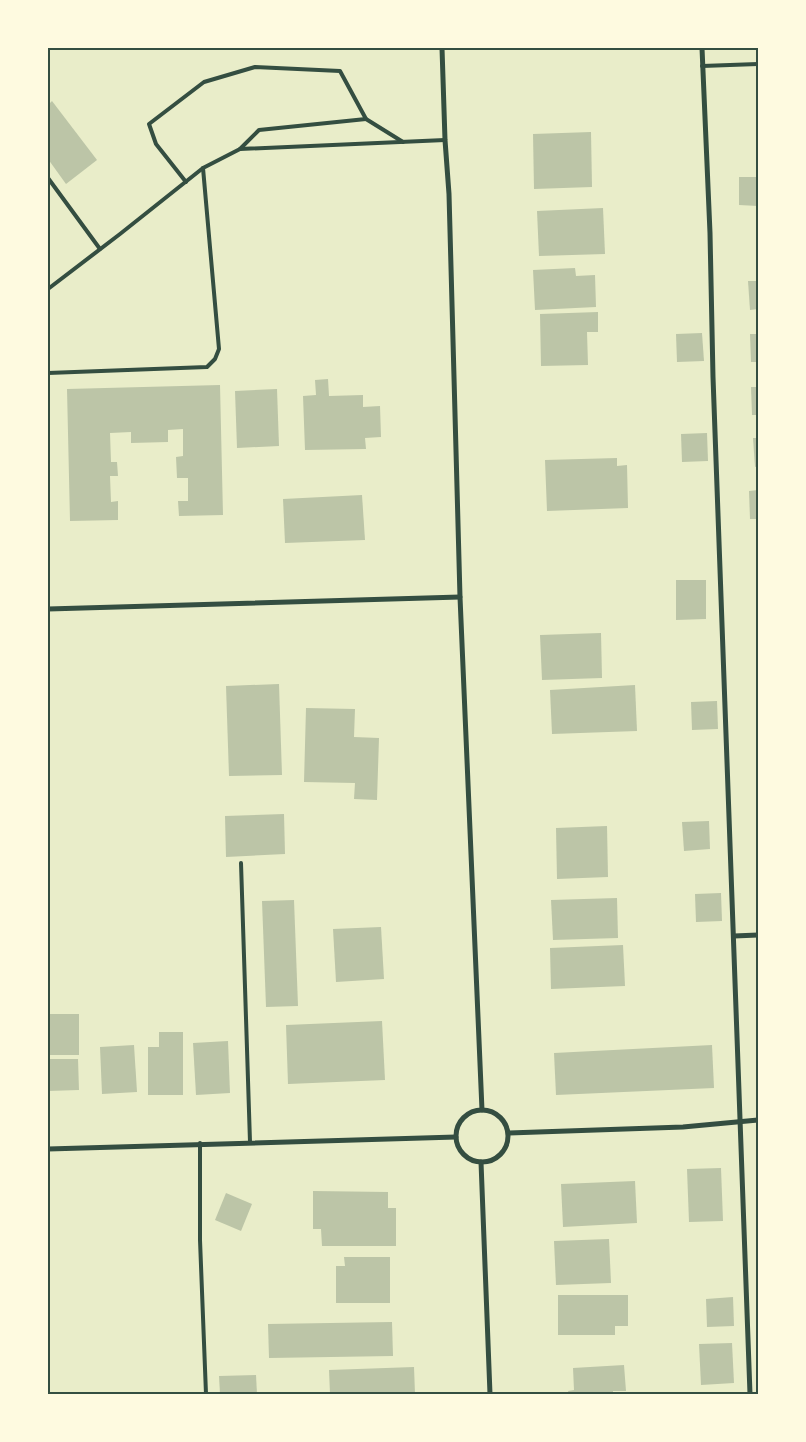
<svg xmlns="http://www.w3.org/2000/svg" width="806" height="1442" font-family="'Space Grotesk',sans-serif">
  <style>
    .building { fill: #bcc5a7 }
    .lines { fill: none; stroke-linecap: round; stroke-linejoin: round }
    .service { stroke: #344e41; stroke-width: 4 }
    .minor { stroke: #344e41; stroke-width: 5 }
    .neatline { fill: none; stroke: #344e41; stroke-width: 2 }
  </style>
  <rect width="100%" height="100%" fill="#e9edc9"/>
  <g class="building">
    <path d="M52,101L97,160L66,184L48,159V105Z"/>
    <path d="M591,132L592,187L534,189L533,134Z"/>
    <path d="M739,177H758V206L739,205Z"/>
    <path d="M603,208L605,254L539,256L537,211Z"/>
    <path d="M575,268L576,276L595,275L596,307L535,310L533,270Z"/>
    <path d="M748,281H758V309L750,310Z"/>
    <path d="M598,312V332H587L588,365L541,366L540,314Z"/>
    <path d="M702,333L704,361L677,362L676,334Z"/>
    <path d="M750,334H758V362H751Z"/>
    <path d="M328,379L329,396L363,395V407L380,406L381,437L365,438L366,449L305,450L303,396L316,395L315,380Z"/>
    <path d="M220,385L223,515L179,516L178,501H188V478H177L176,457L183,456V429L168,430V442L131,443V432L110,433L111,462H117L118,476H110L111,502L118,501V520L70,521L67,389Z"/>
    <path d="M751,387H758V415H752Z"/>
    <path d="M277,389L279,446L237,448L235,391Z"/>
    <path d="M707,433L708,461L682,462L681,434Z"/>
    <path d="M753,438H758V466L755,467Z"/>
    <path d="M617,458V466L627,465L628,508L547,511L545,460Z"/>
    <path d="M758,490V519H750L749,491Z"/>
    <path d="M362,495L365,540L285,543L283,499Z"/>
    <rect x="48" y="507" width="1" height="19"/>
    <path d="M676,580H706V619L676,620Z"/>
    <path d="M601,633L602,678L542,680L540,635Z"/>
    <path d="M279,684L282,775L229,776L226,686Z"/>
    <path d="M635,685L637,731L552,734L550,690Z"/>
    <path d="M717,701L718,729L692,730L691,702Z"/>
    <path d="M306,708L355,709L354,737L379,738L377,800L354,799L355,783L304,782Z"/>
    <path d="M284,814L285,854L226,857L225,816Z"/>
    <path d="M709,821L710,849L684,851L682,822Z"/>
    <path d="M607,826L608,877L557,879L556,828Z"/>
    <path d="M721,893L722,921L696,922L695,894Z"/>
    <path d="M617,898L618,938L553,940L551,900Z"/>
    <path d="M294,900L298,1006L266,1007L262,901Z"/>
    <path d="M381,927L384,979L336,982L333,929Z"/>
    <path d="M623,945L625,986L551,989L550,948Z"/>
    <path d="M48,1014H79V1055H49Z"/>
    <path d="M382,1021L385,1080L288,1084L286,1025Z"/>
    <path d="M159,1032H183V1095H148V1047H159Z"/>
    <path d="M228,1041L230,1093L196,1095L193,1043Z"/>
    <path d="M134,1045L137,1092L102,1094L100,1047Z"/>
    <path d="M712,1045L714,1088L556,1095L554,1053Z"/>
    <path d="M48,1059H78L79,1090L48,1091Z"/>
    <path d="M721,1168L723,1221L689,1222L687,1169Z"/>
    <path d="M635,1181L637,1223L563,1227L561,1184Z"/>
    <path d="M313,1191L388,1192V1208H396V1246H322L321,1229H313Z"/>
    <path d="M226,1193L252,1204L241,1231L215,1220Z"/>
    <path d="M609,1239L611,1283L556,1285L554,1241Z"/>
    <path d="M344,1257H390V1303H336V1266H345Z"/>
    <path d="M558,1295H628V1326H615V1335H558Z"/>
    <path d="M733,1297L734,1326L707,1327L706,1299Z"/>
    <path d="M392,1322L393,1356L269,1358L268,1324Z"/>
    <path d="M732,1343L734,1383L701,1385L699,1344Z"/>
    <path d="M624,1365L626,1391H613V1394H569L568,1391L574,1390L573,1368Z"/>
    <path d="M414,1367L415,1394H330L329,1370Z"/>
    <path d="M256,1375L257,1394H220L219,1376Z"/>
  </g>
  <g class="lines">
    <g class="service">
      <path d="M702,66L758,64"/>
      <path d="M240,149L259,130L366,119"/>
      <path d="M48,178L100,249"/>
      <path d="M186,182L156,144L149,124L204,82L255,67L340,71L366,119L403,142"/>
      <path d="M48,289L120,234L203,168L240,149L445,140"/>
      <path d="M48,373L207,367L215,359L219,349L203,168"/>
      <path d="M241,863L250,1142"/>
      <path d="M200,1143V1240L206,1394"/>
    </g>
    <g class="minor">
      <path d="M442,48L445,140L449,194L460,597L482,1110"/>
      <path d="M702,48L710,233L713,377L750,1394"/>
      <path d="M48,609L460,597"/>
      <path d="M734,936L758,935"/>
      <circle cx="482" cy="1136" r="26"/>
      <path d="M509,1133L683,1127L758,1120"/>
      <path d="M48,1149L456,1137"/>
      <path d="M481,1162L490,1394"/>
    </g>
  </g>
  <rect width="806" height="1442" fill="none" stroke="#fefae0" stroke-width="98"/>
  <rect x="49" y="49" width="708" height="1344" class="neatline"/>
</svg>
